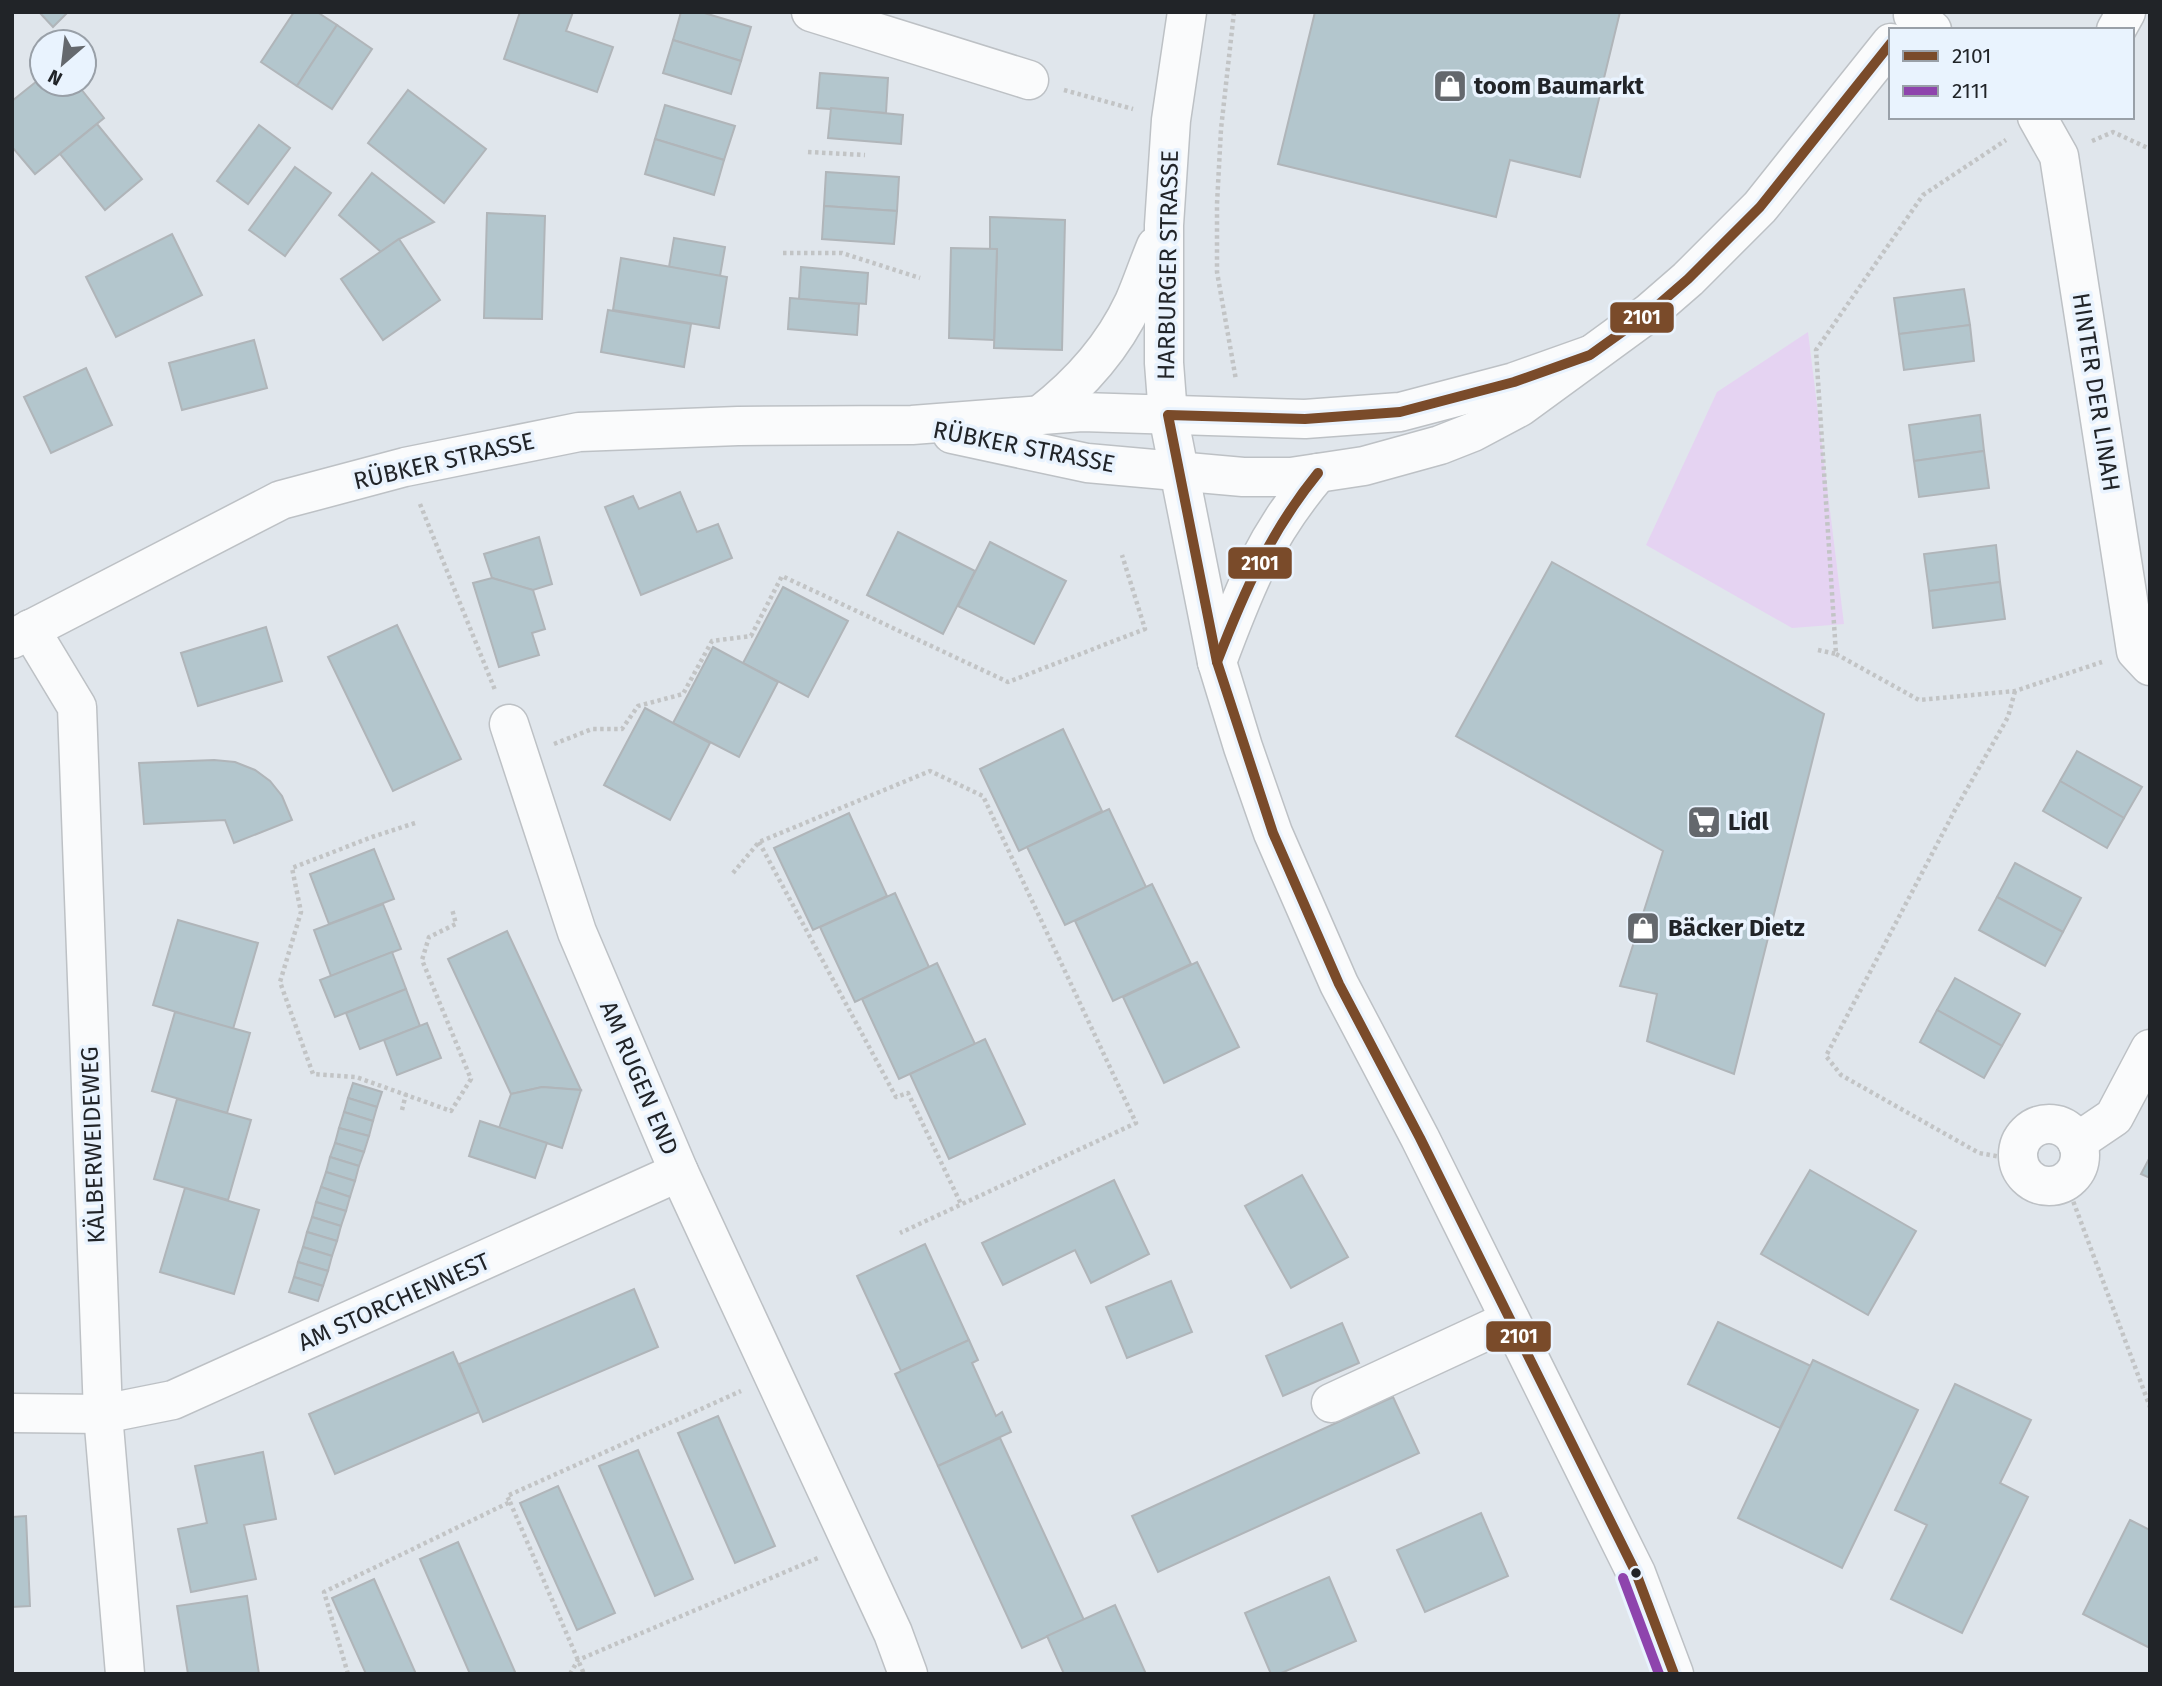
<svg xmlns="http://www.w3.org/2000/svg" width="2162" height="1686" font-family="'Fira Sans',sans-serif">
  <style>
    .green { fill: #e5d3f2 }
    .building { fill: #b3c6cd; stroke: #b0b5b9; stroke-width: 2 }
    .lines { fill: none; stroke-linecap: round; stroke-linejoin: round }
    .minor-casing { stroke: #bdc1c5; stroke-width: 41 }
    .path { stroke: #c2c4c5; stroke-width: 4.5; stroke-dasharray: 3.5 3.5; stroke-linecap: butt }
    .minor { stroke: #fafbfc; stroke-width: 38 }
    .bus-1-casing { stroke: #e9f3fe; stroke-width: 16 }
    .bus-2-casing { stroke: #e9f3fe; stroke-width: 16 }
    .bus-1 { stroke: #7a4b2a; stroke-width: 10 }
    .bus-2 { stroke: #8e44ad; stroke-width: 10 }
    .bus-dot { fill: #212428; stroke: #e9f3fe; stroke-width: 2.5 }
    .labels { text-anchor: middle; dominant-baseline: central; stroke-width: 7; stroke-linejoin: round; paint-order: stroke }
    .poi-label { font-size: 24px; font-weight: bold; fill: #212428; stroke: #e9f3fe; text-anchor: start }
    .street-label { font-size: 24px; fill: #212428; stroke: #e9f3fe }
    .line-badge { stroke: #e9f3fe; stroke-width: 2.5 }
    .badge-label { font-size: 19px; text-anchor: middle; font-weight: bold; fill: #fff }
  </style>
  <rect width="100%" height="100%" fill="#e0e6ec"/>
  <path class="green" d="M1808,332L1844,624L1792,628L1646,545L1717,392Z"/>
  <g class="building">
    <path d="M39,12H68L53,27Z"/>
    <path d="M294,12H317L337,25L297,86L261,62Z"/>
    <path d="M520,12H573L566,31L613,47L597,92L504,59Z"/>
    <path d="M681,12H701L751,27L741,61L673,40Z"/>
    <path d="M1315,12H1620L1580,177L1510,160L1496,217L1278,164Z"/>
    <path d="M337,25L372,49L332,109L297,86Z"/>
    <path d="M673,40L741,61L731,94L663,73Z"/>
    <path d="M820,73L888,78L886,113L817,108Z"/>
    <path d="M42,77V84H77L104,118L35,174L12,147V101Z"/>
    <path d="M408,90L486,149L444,203L368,143Z"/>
    <path d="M665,105L735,126L724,160L655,139Z"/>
    <path d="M831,108L903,115L901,144L828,138Z"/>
    <path d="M97,124L142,179L105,210L60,154Z"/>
    <path d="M259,125L290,148L248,204L217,181Z"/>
    <path d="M655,139L724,160L714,195L645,174Z"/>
    <path d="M295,167L331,193L285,256L249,230Z"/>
    <path d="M826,172L899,177L897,211L824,206Z"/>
    <path d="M372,173L434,222L399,239L381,252L339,215Z"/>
    <path d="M824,206L897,211L894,244L822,239Z"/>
    <path d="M487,213L545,216L542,319L484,318Z"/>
    <path d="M990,217L1065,220L1062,350L994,348L997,249H990Z"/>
    <path d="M172,234L202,295L116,337L86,277Z"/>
    <path d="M674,238L725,247L720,276L669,267Z"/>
    <path d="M399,239L440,300L383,340L341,279Z"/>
    <path d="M951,248L997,249L994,340L949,338Z"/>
    <path d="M621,258L727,277L719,328L613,310Z"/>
    <path d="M801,267L868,273L866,304L799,299Z"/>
    <path d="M1964,289L1970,325L1899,334L1894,298Z"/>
    <path d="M790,298L859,304L857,335L788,329Z"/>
    <path d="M608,310L691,324L684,367L601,352Z"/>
    <path d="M1970,325L1974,361L1904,370L1899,334Z"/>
    <path d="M254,340L267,388L182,410L169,363Z"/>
    <path d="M86,368L112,425L51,453L24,397Z"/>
    <path d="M1980,415L1984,451L1914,461L1909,425Z"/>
    <path d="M1984,451L1989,488L1919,497L1914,461Z"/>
    <path d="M680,492L697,532L718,524L732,558L641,595L605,507L633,496L639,509Z"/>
    <path d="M898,532L975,571L943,634L867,595Z"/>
    <path d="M539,537L552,584L533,590L492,578L484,554Z"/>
    <path d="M990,542L1066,581L1034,644L958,606Z"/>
    <path d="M1996,545L2000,582L1929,591L1924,554Z"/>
    <path d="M1552,562L1824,714L1734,1074L1647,1041L1657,994L1620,986L1663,851L1456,736Z"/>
    <path d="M492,578L533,590L545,629L532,633L539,655L499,667L473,583Z"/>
    <path d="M2000,582L2005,619L1933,628L1929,591Z"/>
    <path d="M783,587L848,621L808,697L743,663Z"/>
    <path d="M397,625L461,759L393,791L328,657Z"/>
    <path d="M266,627L282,681L198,706L181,653Z"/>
    <path d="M713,647L778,682L739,757L673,723Z"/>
    <path d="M645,708L710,743L670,820L604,785Z"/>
    <path d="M1063,729L1102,811L1019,851L980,769Z"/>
    <path d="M2077,751L2142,787L2124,818L2060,781Z"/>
    <path d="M214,760L235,762L255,770L270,781L282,796L292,820L234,843L225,820L144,824L139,763Z"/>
    <path d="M2060,781L2124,818L2107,848L2043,811Z"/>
    <path d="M1109,809L1146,887L1065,925L1027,847Z"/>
    <path d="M849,813L887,896L813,930L774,848Z"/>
    <path d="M374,849L394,899L329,924L310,874Z"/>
    <path d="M2015,863L2081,898L2063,932L1997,897Z"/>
    <path d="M1152,884L1191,964L1113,1001L1075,921Z"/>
    <path d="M895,893L929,967L855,1002L820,927Z"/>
    <path d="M1997,897L2063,932L2045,966L1979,930Z"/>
    <path d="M383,904L401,949L331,976L314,930Z"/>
    <path d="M178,920L258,943L233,1029L153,1005Z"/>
    <path d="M507,931L581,1090L542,1087L511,1094L448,959Z"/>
    <path d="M392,952L406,989L335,1017L320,980Z"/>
    <path d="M1197,962L1239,1047L1164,1083L1123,997Z"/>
    <path d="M937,963L975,1044L899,1079L862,999Z"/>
    <path d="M1955,978L2020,1014L2002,1046L1937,1010Z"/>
    <path d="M406,989L420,1026L360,1049L346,1013Z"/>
    <path d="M1937,1010L2002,1046L1984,1078L1920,1042Z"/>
    <path d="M175,1012L250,1033L227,1113L152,1091Z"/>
    <path d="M427,1023L441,1058L397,1075L384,1040Z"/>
    <path d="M985,1039L1025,1124L949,1159L910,1074Z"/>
    <path d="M353,1083L382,1092L377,1107L348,1098Z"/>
    <path d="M542,1087L581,1090L562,1148L499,1128L511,1094Z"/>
    <path d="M348,1098L377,1107L373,1121L344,1112Z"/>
    <path d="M177,1099L251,1120L228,1200L154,1179Z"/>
    <path d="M344,1112L373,1121L369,1136L339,1128Z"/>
    <path d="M480,1121L547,1143L535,1178L469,1156Z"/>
    <path d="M339,1128L369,1136L364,1152L335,1143Z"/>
    <path d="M335,1143L364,1152L359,1166L330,1157Z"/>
    <path d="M330,1157L359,1166L355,1181L326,1172Z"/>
    <path d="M2150,1157V1178L2141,1174Z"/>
    <path d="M1810,1170L1916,1231L1868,1315L1761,1254Z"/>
    <path d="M326,1172L355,1181L350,1197L321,1187Z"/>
    <path d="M1302,1175L1348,1257L1291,1288L1245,1206Z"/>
    <path d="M1114,1180L1149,1254L1091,1283L1075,1250L1003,1285L982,1243Z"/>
    <path d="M321,1187L350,1197L346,1211L316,1202Z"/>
    <path d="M185,1188L259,1210L234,1294L160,1272Z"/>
    <path d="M316,1202L346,1211L341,1226L312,1217Z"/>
    <path d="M312,1217L341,1226L337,1241L307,1232Z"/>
    <path d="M307,1232L337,1241L332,1256L303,1247Z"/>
    <path d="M925,1244L969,1340L901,1371L857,1276Z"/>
    <path d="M303,1247L332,1256L328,1271L298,1262Z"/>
    <path d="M298,1262L328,1271L323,1286L294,1277Z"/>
    <path d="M294,1277L323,1286L318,1301L289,1292Z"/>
    <path d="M1171,1281L1192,1332L1127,1358L1106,1307Z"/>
    <path d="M634,1289L658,1347L483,1422L459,1364Z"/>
    <path d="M1718,1322L1811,1366L1780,1428L1688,1384Z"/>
    <path d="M1342,1323L1359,1363L1283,1396L1266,1356Z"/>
    <path d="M969,1340L978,1360L972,1363L996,1416L1002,1412L1011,1432L938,1466L895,1374Z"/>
    <path d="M453,1352L479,1412L335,1474L309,1414Z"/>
    <path d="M1813,1360L1918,1410L1842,1568L1738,1518Z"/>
    <path d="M1955,1384L2031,1420L2000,1483L2028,1497L1962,1633L1891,1599L1927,1525L1895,1510Z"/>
    <path d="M1393,1397L1419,1453L1158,1572L1132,1516Z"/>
    <path d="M718,1416L775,1546L735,1563L678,1433Z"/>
    <path d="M1000,1438L1084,1620L1022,1648L938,1466Z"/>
    <path d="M638,1450L693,1579L655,1596L599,1466Z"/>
    <path d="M263,1452L276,1519L244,1525L256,1579L191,1592L178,1529L207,1523L195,1466Z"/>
    <path d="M558,1486L615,1613L577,1630L520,1503Z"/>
    <path d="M1481,1513L1508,1576L1425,1612L1397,1550Z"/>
    <path d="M26,1516L30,1606L12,1607V1517Z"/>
    <path d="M2130,1520L2150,1530V1648L2083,1614Z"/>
    <path d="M458,1542L515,1672L512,1674H470L420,1559Z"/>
    <path d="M1329,1577L1356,1641L1279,1674H1271L1245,1613Z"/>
    <path d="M374,1579L416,1674H366L332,1598Z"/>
    <path d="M247,1596L259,1674H188L177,1606Z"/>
    <path d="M1115,1605L1146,1674H1064L1047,1636Z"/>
  </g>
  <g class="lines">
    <g class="minor-casing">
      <g id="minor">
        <path d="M811,12L1029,80"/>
        <path d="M1187,12L1171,120L1164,225V363L1168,415L1217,662L1243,747L1273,833L1339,984L1420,1138L1636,1573L1674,1674"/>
        <path d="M1913,15L1932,30"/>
        <path d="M2116,30L2126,12"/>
        <path d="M2037,117L2059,156L2136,651L2150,666"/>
        <path d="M1040,415C1079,385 1113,347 1134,302C1142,284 1148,265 1156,246"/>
        <path d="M952,434L1087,463L1243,477H1291L1364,466L1440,445L1473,432L1520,407L1650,312L1688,279L1760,207L1891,43"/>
        <path d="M30,629L77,707L103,1414L125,1674"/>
        <path d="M12,639L281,500L405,467L579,432L738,426L912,425L1082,412L1305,419L1400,412L1514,382L1590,355"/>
        <path d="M1217,662C1245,587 1265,535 1318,473"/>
        <path d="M509,724L577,932L679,1172L893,1633L908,1674"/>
        <circle cx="2049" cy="1155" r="31"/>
        <path d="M2077,1142L2114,1117L2150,1049"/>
        <path d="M1331,1403L1510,1320"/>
        <path d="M12,1413L103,1414L173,1400L679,1172"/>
      </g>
    </g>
    <g class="path">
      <path d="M1234,12L1221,129L1217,204V272L1236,380"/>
      <path d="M1064,90L1133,109"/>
      <path d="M2092,141L2113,132L2150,149"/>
      <path d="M808,152L865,155"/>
      <path d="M783,253H842L920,278"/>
      <path d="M420,504L495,690"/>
      <path d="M1818,650L1836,654L1816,350L1923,195L2006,140"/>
      <path d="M1836,654L1919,700L2015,691L2102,662"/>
      <path d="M2015,691L2008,717L1955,810L1826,1056L1841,1075L1979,1153L2018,1160"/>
      <path d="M554,744L592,729H622L638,706L683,694L712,641L751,636L782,576L1008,682L1145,629L1122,555"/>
      <path d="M415,823L372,837L292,868L301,912L280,982L313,1074L356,1077L451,1111L471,1079L422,960L429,937L456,924L452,909"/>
      <path d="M759,842L896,1097L908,1093L961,1204"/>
      <path d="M733,873L759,842L930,771L983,796L1136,1123L900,1233"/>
      <path d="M402,1110L406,1094"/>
      <path d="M2066,1182L2150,1407"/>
      <path d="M510,1502L584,1674"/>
      <path d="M348,1674L324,1592L510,1502L507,1496L741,1391"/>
      <path d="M570,1674L578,1660L818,1558"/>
    </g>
    <use href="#minor" class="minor"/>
    <g class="bus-1-casing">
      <g id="bus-1">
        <path d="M1217,662C1244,592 1270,532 1318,473"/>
        <path d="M1674,1674L1636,1573L1420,1138L1339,984L1273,833L1217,662L1168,415L1305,419L1400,412L1514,382L1590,355L1650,312L1688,279L1760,207L1891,43"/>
      </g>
    </g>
    <g class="bus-2-casing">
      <path id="bus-2" d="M1623,1578L1659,1674"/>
    </g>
    <use href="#bus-1" class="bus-1"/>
    <use href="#bus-2" class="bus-2"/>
  </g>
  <defs>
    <g id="shop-square" transform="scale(1.75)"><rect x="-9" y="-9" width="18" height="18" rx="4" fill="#64686d" stroke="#e9f3fe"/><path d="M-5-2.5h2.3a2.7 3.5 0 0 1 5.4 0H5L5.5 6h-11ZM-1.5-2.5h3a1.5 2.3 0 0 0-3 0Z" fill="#fff"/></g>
    <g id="supermarket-square" transform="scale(1.75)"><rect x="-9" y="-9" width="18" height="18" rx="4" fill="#64686d" stroke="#e9f3fe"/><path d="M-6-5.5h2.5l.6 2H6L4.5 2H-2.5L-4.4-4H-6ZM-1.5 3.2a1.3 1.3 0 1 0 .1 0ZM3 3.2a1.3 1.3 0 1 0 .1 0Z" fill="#fff"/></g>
  </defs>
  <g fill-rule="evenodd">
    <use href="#shop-square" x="1450" y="86"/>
    <use href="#supermarket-square" x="1704" y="822"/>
    <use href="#shop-square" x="1643" y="928"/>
  </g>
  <circle class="bus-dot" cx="1636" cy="1573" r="6"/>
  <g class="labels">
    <g class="poi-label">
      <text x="1474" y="86">toom Baumarkt</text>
      <text x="1728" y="822">Lidl</text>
      <text x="1668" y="928">Bäcker Dietz</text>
    </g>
    <g class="street-label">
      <text transform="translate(1168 265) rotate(-89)">HARBURGER STRASSE</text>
      <text transform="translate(2096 392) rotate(81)">HINTER DER LINAH</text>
      <text transform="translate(1024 447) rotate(11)">RÜBKER STRASSE</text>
      <text transform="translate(444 461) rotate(-13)">RÜBKER STRASSE</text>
      <text transform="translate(639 1078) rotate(67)">AM RUGEN END</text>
      <text transform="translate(93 1145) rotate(-92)">KÄLBERWEIDEWEG</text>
      <text transform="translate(394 1302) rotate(-24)">AM STORCHENNEST</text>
    </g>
  </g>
  <g class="line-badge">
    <rect x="1609" y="301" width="66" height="33" rx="7" fill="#7a4b2a"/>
    <rect x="1227" y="546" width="66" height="34" rx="7" fill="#7a4b2a"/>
    <rect x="1485" y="1320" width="67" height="33" rx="7" fill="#7a4b2a"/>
  </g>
  <g class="badge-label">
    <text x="1642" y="324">2101</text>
    <text x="1260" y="570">2101</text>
    <text x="1519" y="1343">2101</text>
  </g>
  <rect width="2162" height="1686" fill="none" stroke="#212428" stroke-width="28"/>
  <rect x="1889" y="28" width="245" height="91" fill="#e9f3fe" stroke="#99a0a8" stroke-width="2"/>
  <rect x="1903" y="51" width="35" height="10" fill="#7a4b2a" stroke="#99a0a8" stroke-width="2"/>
  <text x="1952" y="63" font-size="21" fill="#212428">2101</text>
  <rect x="1903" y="86" width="35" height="10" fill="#8e44ad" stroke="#99a0a8" stroke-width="2"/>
  <text x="1952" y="98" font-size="21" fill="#212428">2111</text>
  <g transform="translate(63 63) rotate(208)"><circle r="33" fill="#e9f3fe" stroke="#99a0a8" stroke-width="2"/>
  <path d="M0-5L12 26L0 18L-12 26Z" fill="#64686d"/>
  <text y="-10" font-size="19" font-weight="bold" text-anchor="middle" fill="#212428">N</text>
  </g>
</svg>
